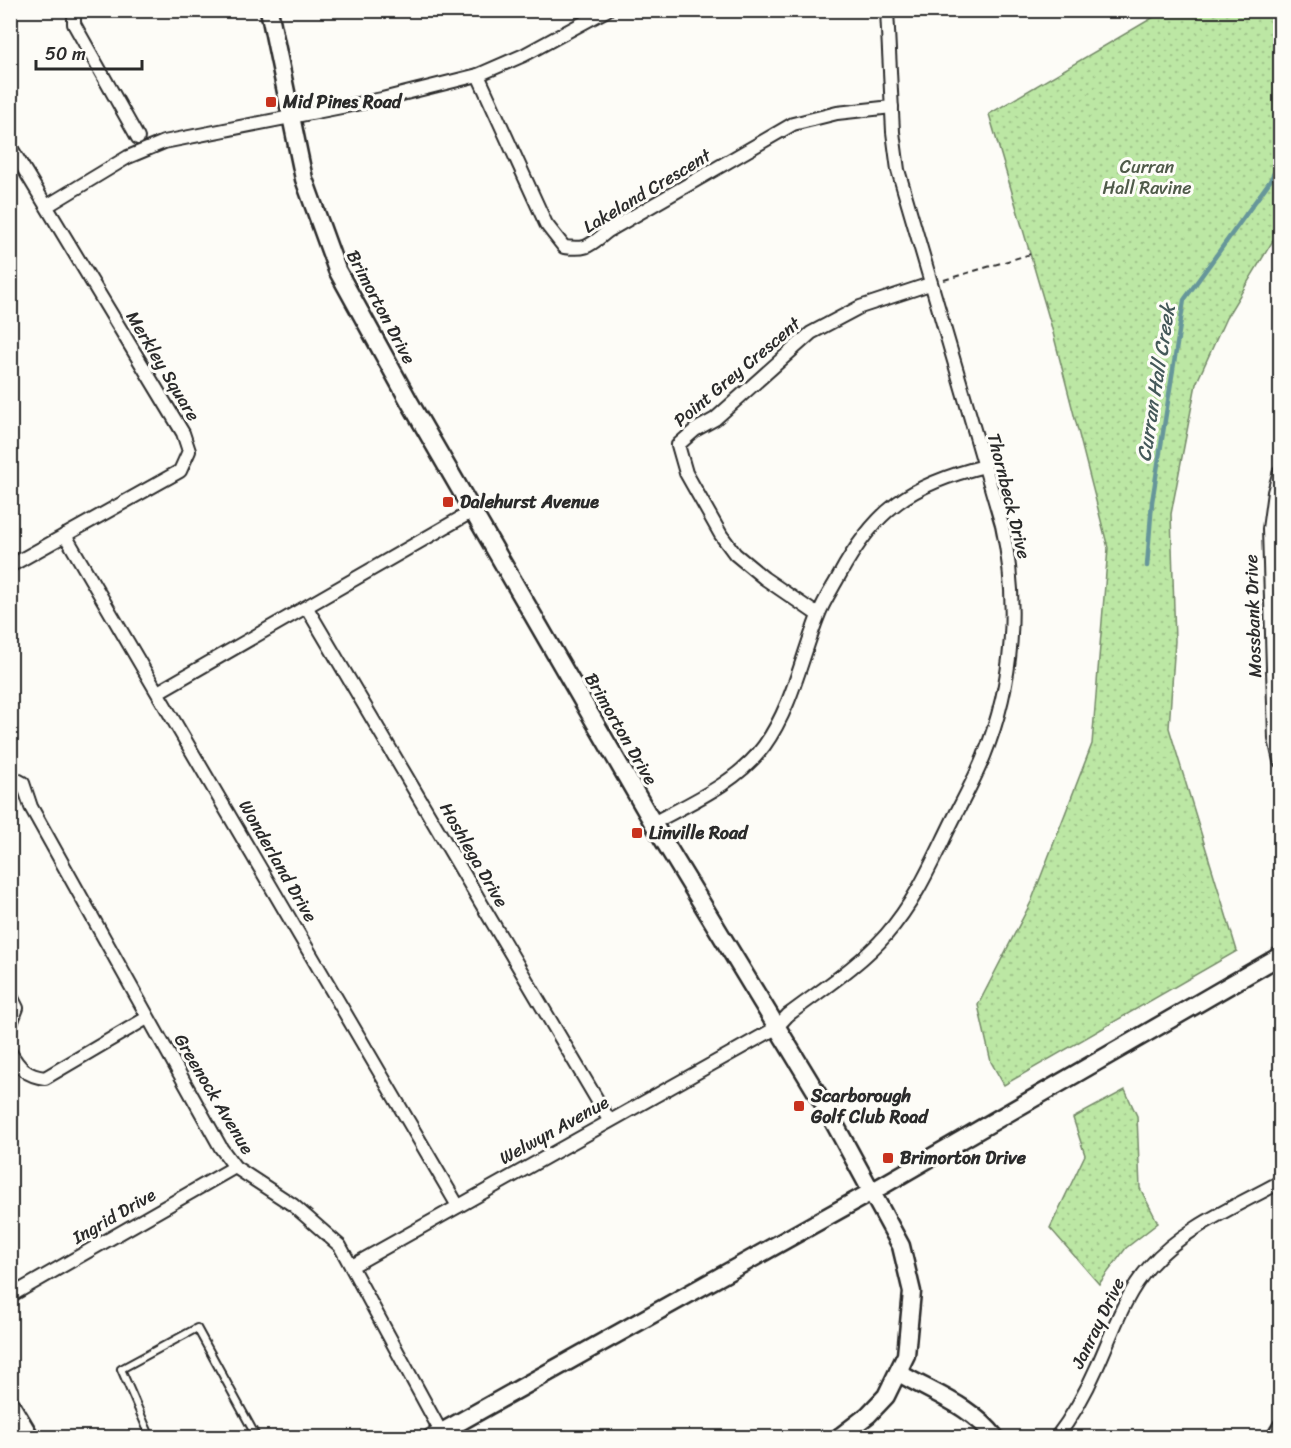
<svg xmlns="http://www.w3.org/2000/svg" width="1291" height="1448" font-family="Sriracha,sans-serif">
  <style>
    .park { fill: url(#park-dots); stroke: #748968; stroke-width: 1.5 }
    .lines { fill: none; stroke-linecap: round; stroke-linejoin: round }
    .stream { stroke: #66969a; stroke-width: 4.5 }
    .lane-casing { stroke: #2b2b2b; stroke-width: 10 }
    .street-casing { stroke: #2b2b2b; stroke-width: 16 }
    .secondary-casing { stroke: #2b2b2b; stroke-width: 21 }
    .path { stroke: #2b2b2b; stroke-width: 2; stroke-dasharray: 6 4.5; stroke-linecap: butt }
    .lane { stroke: #fdfcf7; stroke-width: 6 }
    .street { stroke: #fdfcf7; stroke-width: 12 }
    .secondary { stroke: #fdfcf7; stroke-width: 16 }
    .poi-dot { fill: #c8321e; stroke: #fdfcf7; stroke-width: 2 }
    .labels { text-anchor: middle; dominant-baseline: central; stroke-width: 6; stroke-linejoin: round; paint-order: stroke }
    .poi-label { font-size: 18px; font-weight: bold; fill: #2b2b2b; stroke: #fdfcf7; text-anchor: start }
    .park-label { font-size: 18px; fill: #4f5a49; stroke: #fdfcf7 }
    .street-label { font-size: 18px; fill: #2b2b2b; stroke: #fdfcf7 }
    .water-label { font-size: 20px; font-style: italic; fill: #445859; stroke: #fdfcf7 }
  </style>
  <defs>
    <pattern id="park-dots" width="8" height="8" patternUnits="userSpaceOnUse" patternTransform="scale(1.5)"><rect width="8" height="8" fill="#bce7a4"/><path d="M2 2h.1M6 6h.1" fill="none" stroke="#a2c68d" stroke-width="1.8" stroke-linecap="round"/></pattern>
  </defs>
  <rect width="100%" height="100%" fill="#fdfcf7"/>
  <filter id="ink" filterUnits="userSpaceOnUse"><feTurbulence type="fractalNoise" baseFrequency=".0167" numOctaves="2"/><feDisplacementMap in="SourceGraphic" scale="12" xChannelSelector="R" yChannelSelector="G"/><feConvolveMatrix kernelMatrix="1 2 1 2 8 2 1 2 1" color-interpolation-filters="sRGB"/></filter>
  <g filter="url(#ink)">
    <g class="park">
      <path d="M1164,11H1280V229L1226,318L1196,384L1171,514L1175,641L1169,728L1237,951L1004,1085L991,1062L978,1005L1031,902L1092,744L1108,548L1051,325L989,114Z"/>
      <path d="M1125,1090L1137,1116L1140,1188L1158,1223L1126,1248L1099,1284L1050,1228L1085,1155L1073,1118Z"/>
    </g>
    <g class="lines">
      <path class="stream" d="M1147,566L1152,502L1184,300L1270,181L1280,161"/>
      <g class="lane-casing">
        <path id="lane" d="M151,1438L121,1369L197,1328L257,1438"/>
      </g>
      <g class="street-casing">
        <g id="street">
          <path d="M74,10V24L138,138"/>
          <path d="M478,75L546,224L564,247C588,250 589,246 608,231L793,124L837,113L892,107"/>
          <path d="M10,146L183,433L189,451L180,471L10,566"/>
          <path d="M47,206L128,157L164,142L382,99L478,75L524,55L607,10"/>
          <path d="M1280,471L1274,492L1269,529L1275,739L1280,761"/>
          <path d="M65,535L458,1206"/>
          <path d="M307,608L609,1120"/>
          <path d="M818,615L764,578L735,554L721,535L686,473L678,445L695,430L715,419L811,333L860,307L930,284"/>
          <path d="M158,692L473,511"/>
          <path d="M10,776L23,783L31,807L221,1148L235,1167L293,1205L340,1246L441,1432"/>
          <path d="M653,823C692,802 738,782 764,746C792,707 801,659 818,616C823,602 832,589 839,576C875,509 911,484 985,466"/>
          <path d="M10,994L17,1008L10,1026"/>
          <path d="M10,1052C19,1068 27,1076 45,1078L147,1018"/>
          <path d="M352,1266L776,1028L788,1015C821,990 859,966 886,935C914,903 930,867 948,830C960,805 974,781 984,756C1014,682 1019,602 1002,525L898,170L893,132L887,10"/>
          <path d="M10,1296L235,1167"/>
          <path d="M1056,1438C1073,1416 1086,1392 1097,1367C1113,1332 1124,1295 1150,1266C1183,1228 1237,1206 1280,1182"/>
          <path d="M1272,1438L1280,1425"/>
        </g>
      </g>
      <g class="secondary-casing">
        <g id="secondary">
          <path d="M269,10L304,179L337,270L409,401L653,823L826,1108L901,1246L912,1292L906,1355L886,1396L868,1415L838,1438"/>
          <path d="M899,1373C934,1394 969,1404 996,1438"/>
          <path d="M10,1403L31,1438"/>
          <path d="M431,1438L873,1191L1280,956"/>
        </g>
      </g>
      <path class="path" d="M944,280L1034,253"/>
      <use href="#lane" class="lane"/>
      <use href="#street" class="street"/>
      <use href="#secondary" class="secondary"/>
    </g>
  </g>
  <g class="poi-dot">
    <rect x="265" y="96" width="12" height="12" rx="3"/>
    <rect x="442" y="496" width="12" height="12" rx="3"/>
    <rect x="631" y="827" width="12" height="12" rx="3"/>
    <rect x="793" y="1100" width="12" height="12" rx="3"/>
    <rect x="882" y="1152" width="12" height="12" rx="3"/>
  </g>
  <g class="labels">
    <g class="poi-label">
      <text x="283" y="102">Mid Pines Road</text>
      <text x="460" y="502">Dalehurst Avenue</text>
      <text x="649" y="833">Linville Road</text>
      <text x="811" y="1096">Scarborough<tspan x="811" dy="21">Golf Club Road</tspan></text>
      <text x="900" y="1158">Brimorton Drive</text>
    </g>
    <g class="park-label">
      <text x="1147" y="167">Curran<tspan x="1147" dy="21">Hall Ravine</tspan></text>
    </g>
    <g class="street-label">
      <text transform="translate(647 191) rotate(-31)">Lakeland Crescent</text>
      <text transform="translate(381 307) rotate(62)">Brimorton Drive</text>
      <text transform="translate(163 366) rotate(59)">Merkley Square</text>
      <text transform="translate(737 372) rotate(-40)">Point Grey Crescent</text>
      <text transform="translate(1009 496) rotate(76)">Thornbeck Drive</text>
      <text transform="translate(1253 616) rotate(-92)">Mossbank Drive</text>
      <text transform="translate(621 729) rotate(60)">Brimorton Drive</text>
      <text transform="translate(474 855) rotate(60)">Hoshlega Drive</text>
      <text transform="translate(278 861) rotate(60)">Wonderland Drive</text>
      <text transform="translate(214 1094) rotate(59)">Greenock Avenue</text>
      <text transform="translate(554 1130) rotate(-29)">Welwyn Avenue</text>
      <text transform="translate(114 1216) rotate(-30)">Ingrid Drive</text>
      <text transform="translate(1098 1323) rotate(-64)">Janray Drive</text>
    </g>
    <g class="water-label">
      <text transform="translate(1156 383) rotate(-81)">Curran Hall Creek</text>
    </g>
  </g>
  <rect width="1291" height="1448" fill="none" stroke="#fdfcf7" stroke-width="36"/>
  <rect x="18" y="18" width="1255" height="1412" fill="none" stroke="#2b2b2b" stroke-width="2" filter="url(#ink)"/>
  <path d="M36 60v9h106v-9" fill="none" stroke="#2b2b2b" stroke-width="3"/>
  <text x="45" y="60" font-size="18" fill="#2b2b2b" stroke="#fdfcf7" stroke-width="4.5" paint-order="stroke">50 m</text>
</svg>
